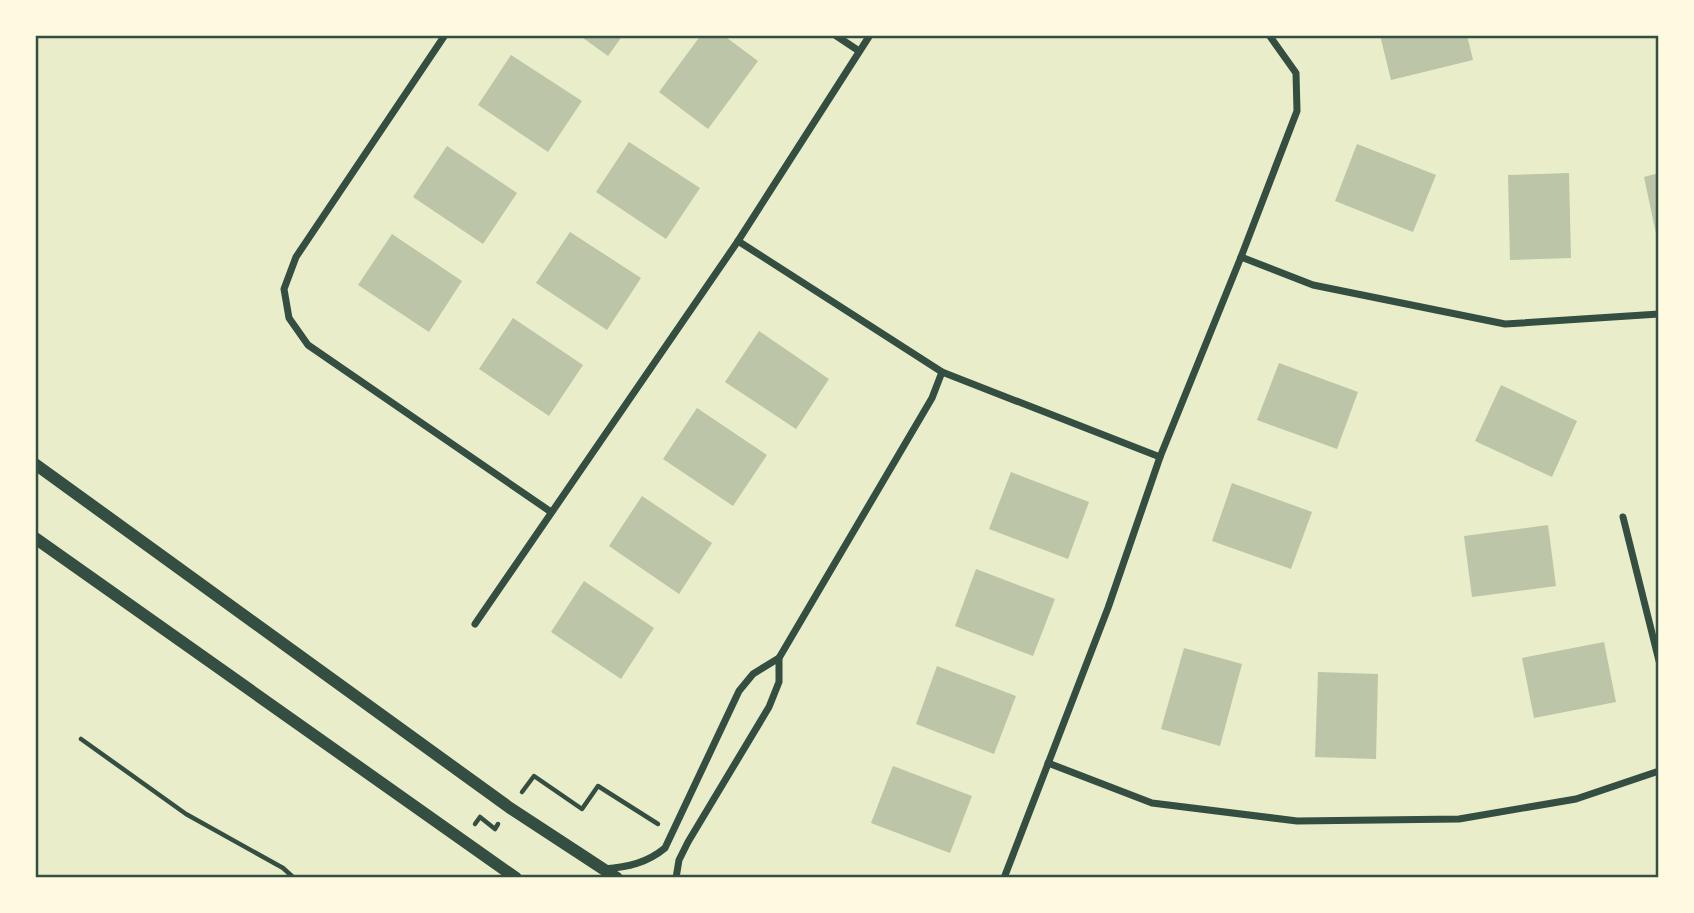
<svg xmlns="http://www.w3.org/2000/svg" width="1694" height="913" font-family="'Roboto Serif',serif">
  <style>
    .building { fill: #bcc5a7 }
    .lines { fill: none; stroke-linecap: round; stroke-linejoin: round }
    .path { stroke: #344e41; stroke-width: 4.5 }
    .minor { stroke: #344e41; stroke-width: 7 }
    .tertiary { stroke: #344e41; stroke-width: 12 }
    .neatline { fill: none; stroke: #344e41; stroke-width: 2.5 }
  </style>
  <rect width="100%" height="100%" fill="#e9edc9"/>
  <g class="building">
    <path d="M579,35H623L608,56Z"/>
    <path d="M701,35H723L758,61L708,129L659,92Z"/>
    <path d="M1380,35H1467L1473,60L1391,80Z"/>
    <path d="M511,55L582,101L548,152L478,105Z"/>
    <path d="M629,142L700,188L666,239L596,192Z"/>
    <path d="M1357,144L1436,175L1413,232L1335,201Z"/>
    <path d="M447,146L517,193L483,244L413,197Z"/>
    <path d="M1569,173L1571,258L1510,260L1508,175Z"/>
    <path d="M1659,173V243H1658L1644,177Z"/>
    <path d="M570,232L641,278L607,330L536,283Z"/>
    <path d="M392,234L462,281L429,332L358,285Z"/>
    <path d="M513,318L583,365L549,416L479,369Z"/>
    <path d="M759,331L829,379L796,429L725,382Z"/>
    <path d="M1279,363L1358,392L1337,449L1257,420Z"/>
    <path d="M1501,385L1577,421L1552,477L1475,441Z"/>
    <path d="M697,408L767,455L733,506L663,459Z"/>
    <path d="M1011,472L1089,502L1068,559L989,529Z"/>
    <path d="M1232,483L1312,512L1291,569L1212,541Z"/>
    <path d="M642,496L712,543L679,594L609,546Z"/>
    <path d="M1548,525L1556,586L1472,597L1464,536Z"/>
    <path d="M976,569L1055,599L1033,656L955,626Z"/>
    <path d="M584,581L654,628L621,679L551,632Z"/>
    <path d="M1604,642L1616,702L1534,718L1522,658Z"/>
    <path d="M1184,648L1242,664L1220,746L1161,729Z"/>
    <path d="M937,666L1016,696L994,754L916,724Z"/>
    <path d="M1318,672L1378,674L1376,759L1315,757Z"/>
    <path d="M893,766L972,796L950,853L871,823Z"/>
  </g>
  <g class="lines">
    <g class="path">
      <path d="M81,739L186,814L283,868L294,878"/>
      <path d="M522,792L534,776L582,809L598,786L658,824"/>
      <path d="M475,824L480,817L495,829L498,824"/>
    </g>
    <g class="minor">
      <path d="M445,35L296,257L284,289L289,318L308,345L551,512"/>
      <path d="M835,35L859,51"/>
      <path d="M738,241L942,372L1160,457"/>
      <path d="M1241,257L1313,285L1505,324L1659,314"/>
      <path d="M1623,517L1659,661"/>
      <path d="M475,624L738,241L870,35"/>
      <path d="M1048,763L1152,803L1297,821L1459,819L1576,799L1659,771"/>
      <path d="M604,869C628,867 647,863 665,848L739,691L753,674L779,658L932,398L942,372"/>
      <path d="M676,878L679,860L688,842L769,707L779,682V658"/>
      <path d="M1004,878L1108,608L1160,457L1241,257L1297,111L1296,73L1269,35"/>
    </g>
    <g class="tertiary">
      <path d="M35,464L510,808L617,878"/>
      <path d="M35,538L516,878"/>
    </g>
  </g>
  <rect width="1694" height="913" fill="none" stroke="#fefae0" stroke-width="74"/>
  <rect x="37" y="37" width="1620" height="839" class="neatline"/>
</svg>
